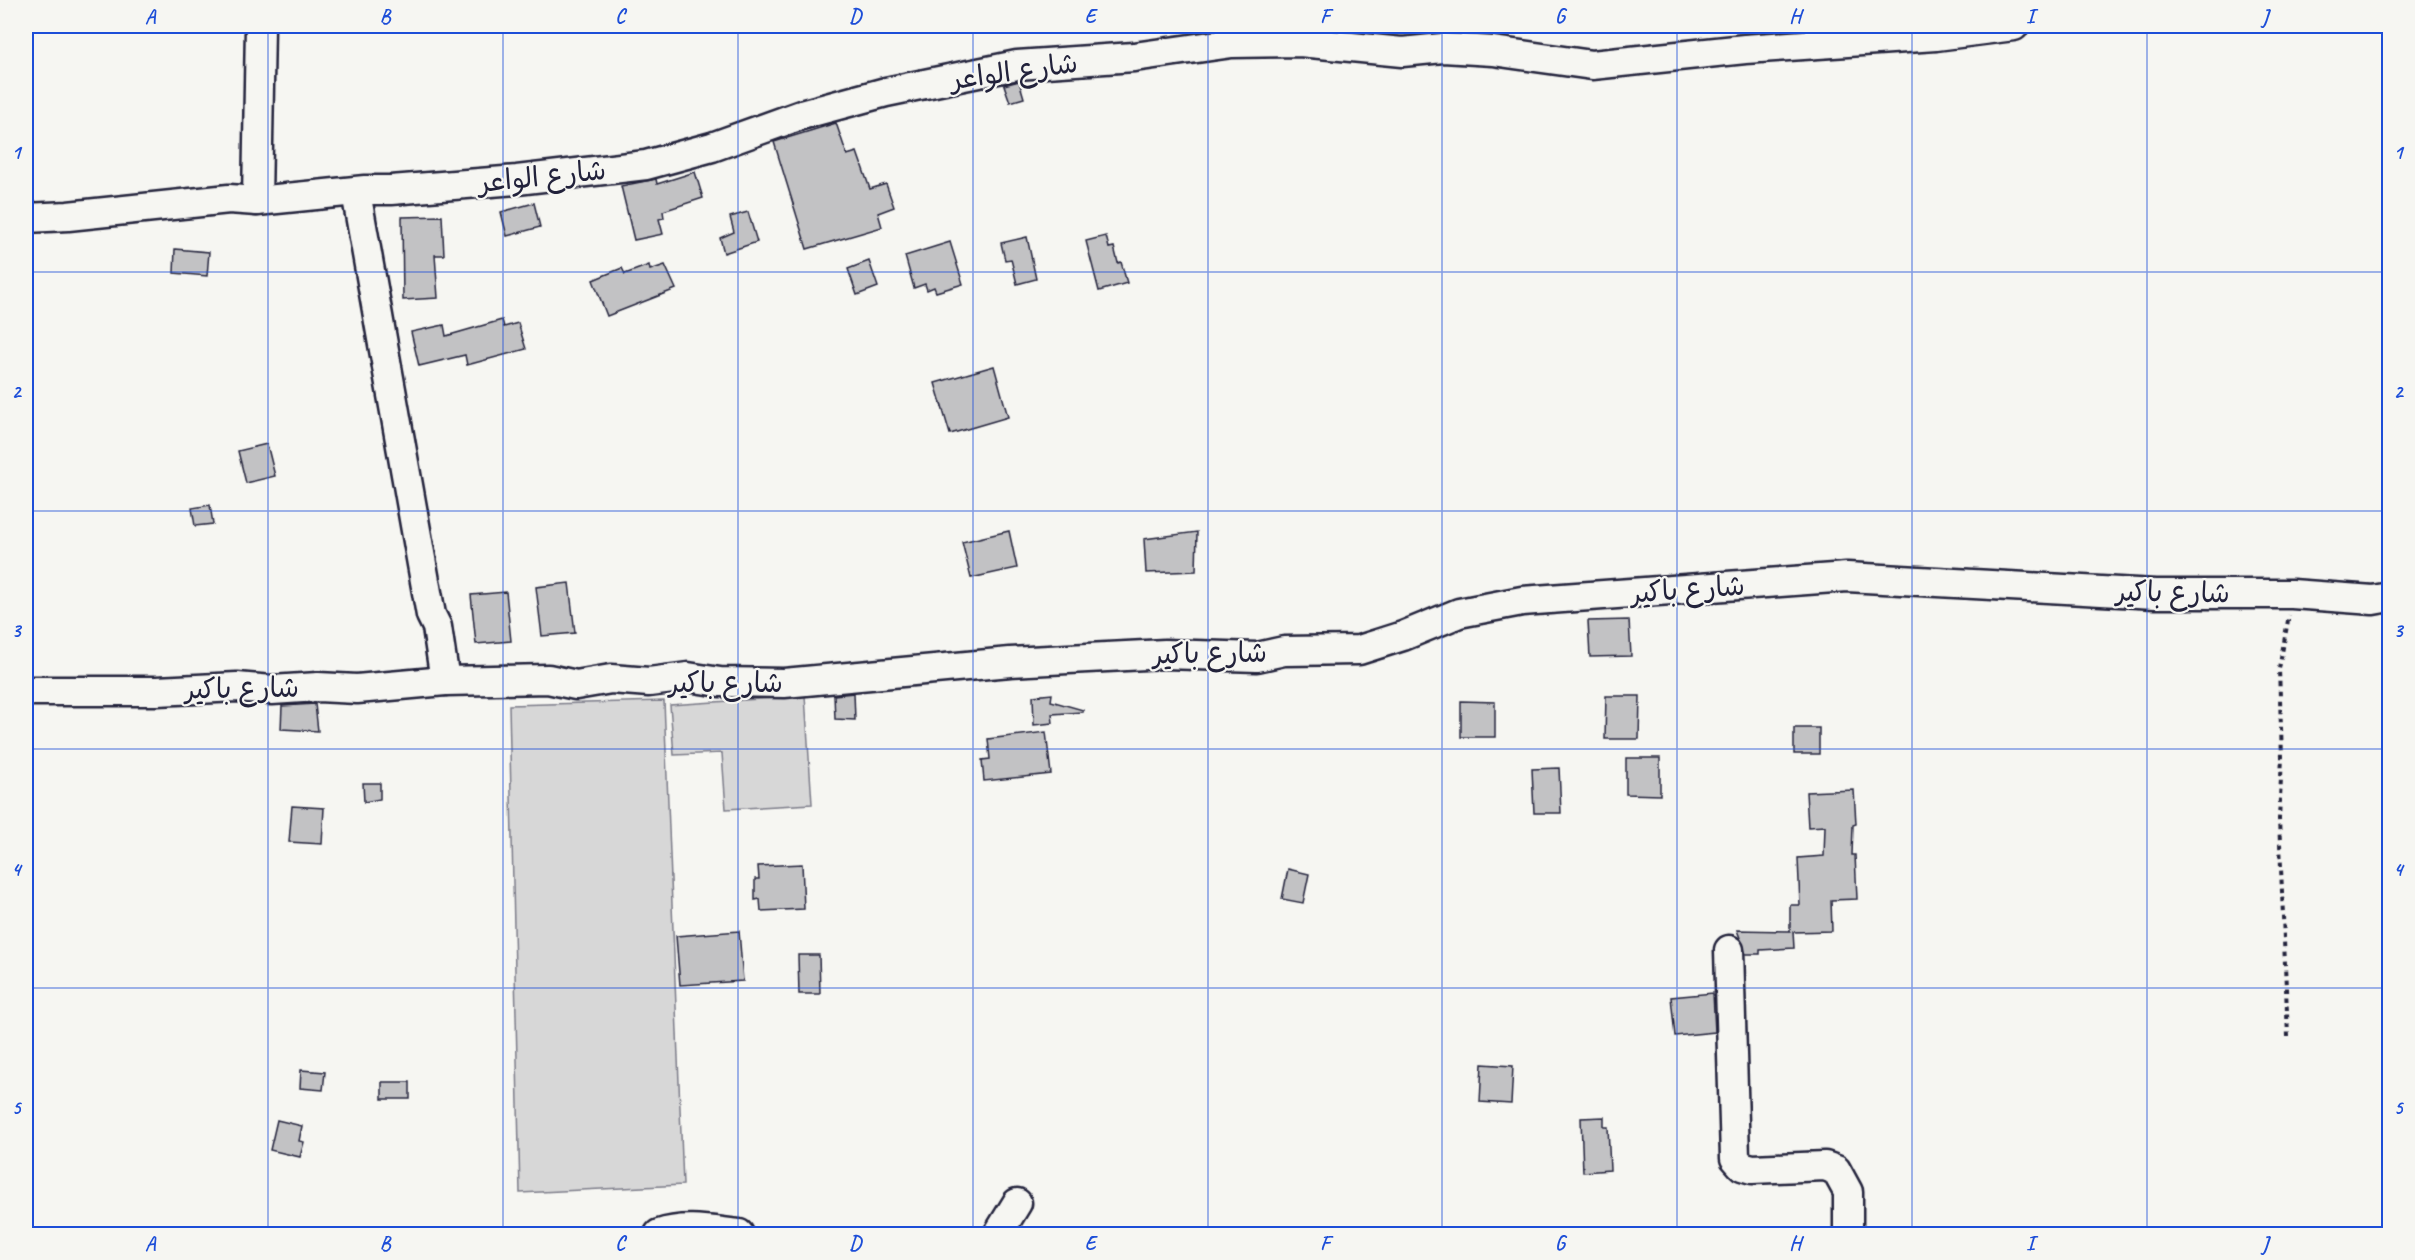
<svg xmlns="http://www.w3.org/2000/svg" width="2415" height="1260" font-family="Caveat,'Playpen Sans Arabic',sans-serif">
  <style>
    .green { fill: #d7d7d7; stroke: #7c7c89; stroke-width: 1.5 }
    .building { fill: #c2c2c4; stroke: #22223b; stroke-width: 1.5 }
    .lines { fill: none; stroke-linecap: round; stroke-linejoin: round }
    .minor-casing { stroke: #22223b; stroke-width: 33 }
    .path { stroke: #22223b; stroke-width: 4; stroke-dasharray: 4.5 4.5; stroke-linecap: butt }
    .minor { stroke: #f6f6f2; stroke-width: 28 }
    .grid { fill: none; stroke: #1d4ed8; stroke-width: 1.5; stroke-opacity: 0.55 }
    .labels { text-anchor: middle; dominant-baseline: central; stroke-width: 4.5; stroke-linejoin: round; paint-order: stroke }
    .street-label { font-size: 28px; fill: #22223b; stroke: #f6f6f2 }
    .neatline { fill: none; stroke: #1d4ed8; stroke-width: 2 }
    .grid-label { font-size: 20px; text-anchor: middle; font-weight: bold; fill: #1d4ed8 }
  </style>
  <rect width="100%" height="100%" fill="#f6f6f2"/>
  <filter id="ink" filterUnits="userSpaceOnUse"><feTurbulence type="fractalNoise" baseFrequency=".0167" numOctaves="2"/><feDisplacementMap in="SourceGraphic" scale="12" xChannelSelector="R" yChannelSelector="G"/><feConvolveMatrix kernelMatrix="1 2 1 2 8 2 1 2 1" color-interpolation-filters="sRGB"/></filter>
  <g filter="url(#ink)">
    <g class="green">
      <path d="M805,696L812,804L726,809L722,753L674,755L670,705Z"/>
      <path d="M664,701L683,1185L520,1193L509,705Z"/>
    </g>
    <g class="building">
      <path d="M1019,81L1024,98L1010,102L1004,85Z"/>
      <path d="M836,123L847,155L857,152L870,189L886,184L894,207L878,213L882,227L807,249L774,142Z"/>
      <path d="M695,172L703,198L663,211L664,218L659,219L663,234L634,240L621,186L656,179L657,184Z"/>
      <path d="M534,203L540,227L507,236L501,212Z"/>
      <path d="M748,212L757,242L724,253L720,238L734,232L730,217Z"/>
      <path d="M442,216L444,255H435L438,298L403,300L402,217Z"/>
      <path d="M1106,236L1109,248L1114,247L1118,263L1121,262L1127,283L1099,291L1086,241Z"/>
      <path d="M1027,237L1036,279L1017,284L1011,259L1005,260L1001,243Z"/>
      <path d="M950,242L963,284L936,292L934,287L927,290L925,284L914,288L905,256Z"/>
      <path d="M175,249L209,252L207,276L174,273Z"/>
      <path d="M869,261L878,287L857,295L848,269Z"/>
      <path d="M649,265L650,270L665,265L676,289L607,316L593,280L622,268L625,274Z"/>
      <path d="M502,320L504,327L518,323L526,349L467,365L465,355L419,366L411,332L444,325L446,336Z"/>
      <path d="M994,366L1008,417L950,434L935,383Z"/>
      <path d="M267,444L275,476L246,483L238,451Z"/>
      <path d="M210,505L213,524L195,526L192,508Z"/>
      <path d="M1009,531L1017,568L971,578L962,542Z"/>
      <path d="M1197,532L1196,571L1146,573L1144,539Z"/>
      <path d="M569,583L575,633L542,636L536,587Z"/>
      <path d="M506,592L511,641L476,644L471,595Z"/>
      <path d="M1629,620L1631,656L1590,657L1588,621Z"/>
      <path d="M854,693L855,720L835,719L834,695Z"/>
      <path d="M1052,694L1051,701L1083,710V712L1052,714L1053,723L1034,725L1033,696Z"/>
      <path d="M1606,696H1640L1639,739H1605Z"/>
      <path d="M1461,701L1495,702V737H1461Z"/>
      <path d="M315,704L318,731L281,729L282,706Z"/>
      <rect x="1794" y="728" width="25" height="26"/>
      <path d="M1046,732L1051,774L984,781L982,760L990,759L988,739Z"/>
      <path d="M1626,758H1660V795L1626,794Z"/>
      <path d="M1559,768L1561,813H1534L1532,769Z"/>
      <path d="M363,783H380V799L364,802Z"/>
      <path d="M1854,790L1856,824L1853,825L1852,855H1855L1857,899L1831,900L1832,931L1793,932L1794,948L1760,950V954H1746L1737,930L1790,931V905H1800L1798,858L1824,856L1825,826L1808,827L1806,792Z"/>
      <path d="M292,806L324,808L322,844L289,842Z"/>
      <path d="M802,864L804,909L761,911L760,899L755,900V879H759L758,866Z"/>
      <path d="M1288,869L1309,874L1303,903L1282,899Z"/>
      <path d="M739,931L743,981L680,985L676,936Z"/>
      <path d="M798,955H819L820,994H799Z"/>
      <path d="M1713,993L1715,1032L1675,1036L1671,997Z"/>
      <path d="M1482,1064L1513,1066L1511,1104L1480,1102Z"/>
      <path d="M301,1070L325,1072L323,1090L300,1088Z"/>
      <rect x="382" y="1082" width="28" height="17"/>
      <path d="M1604,1117V1127H1608L1610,1170L1583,1172L1581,1118Z"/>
      <path d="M277,1120L302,1126L299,1141L304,1142L300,1157L270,1150Z"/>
    </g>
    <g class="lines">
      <g class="minor-casing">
        <g id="minor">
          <path d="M356,192L431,615L437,627L445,681"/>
          <path d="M257,201L260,26"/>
          <path d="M26,218L68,216L229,199L257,201L365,190H391L517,180L646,165L712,147L801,115L886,92L1017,65L1134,57L1232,43L1300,42L1402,52L1443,48L1493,51L1592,65L1745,49L1936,36L2014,26"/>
          <path d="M26,691H157L237,687L272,690L318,687L357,689L445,681L548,679L576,685L611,679L649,682L688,677L720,682L784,683L1010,662L1165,654L1257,657L1284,651L1359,650L1403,636L1459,613L1522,601L1847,577L2155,594H2292L2373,600L2390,597"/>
          <path d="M1729,950L1735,1158L1742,1166L1752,1169L1825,1166L1836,1170L1848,1192V1234"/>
          <path d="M659,1234C685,1225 712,1231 739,1234"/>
          <path d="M998,1234L1017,1203"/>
        </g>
      </g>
      <path class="path" d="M2288,1037L2279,819L2282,757L2279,669L2289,615"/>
      <use href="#minor" class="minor"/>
    </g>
  </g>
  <path class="grid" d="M268,26V1234M503,26V1234M738,26V1234M973,26V1234M1208,26V1234M1442,26V1234M1677,26V1234M1912,26V1234M2147,26V1234M26,272H2390M26,511H2390M26,749H2390M26,988H2390"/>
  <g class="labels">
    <g class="street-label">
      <text transform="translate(1014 71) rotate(-8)">شارع الواعر</text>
      <text transform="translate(542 176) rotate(-6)">شارع الواعر</text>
      <text transform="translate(1688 589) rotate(-4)">شارع باكير</text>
      <text transform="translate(2173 592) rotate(1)">شارع باكير</text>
      <text transform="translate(1210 653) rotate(-1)">شارع باكير</text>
      <text x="726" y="682">شارع باكير</text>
      <text transform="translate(242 688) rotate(-1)">شارع باكير</text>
    </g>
  </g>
  <rect width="2415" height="1260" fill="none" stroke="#f6f6f2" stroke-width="66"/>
  <rect x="33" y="33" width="2349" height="1194" class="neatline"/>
  <g class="grid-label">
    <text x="150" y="23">A</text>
    <text x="385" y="23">B</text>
    <text x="620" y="23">C</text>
    <text x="855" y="23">D</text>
    <text x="1090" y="23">E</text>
    <text x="1325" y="23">F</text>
    <text x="1560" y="23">G</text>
    <text x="1795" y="23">H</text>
    <text x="2030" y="23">I</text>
    <text x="2265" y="23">J</text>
    <text x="16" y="159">1</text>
    <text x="2398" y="159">1</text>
    <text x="16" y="398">2</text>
    <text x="2398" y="398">2</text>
    <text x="16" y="637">3</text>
    <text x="2398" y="637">3</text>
    <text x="16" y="876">4</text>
    <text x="2398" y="876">4</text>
    <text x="16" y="1114">5</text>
    <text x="2398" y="1114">5</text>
    <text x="150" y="1250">A</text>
    <text x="385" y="1250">B</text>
    <text x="620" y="1250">C</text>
    <text x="855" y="1250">D</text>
    <text x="1090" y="1250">E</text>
    <text x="1325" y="1250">F</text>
    <text x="1560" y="1250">G</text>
    <text x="1795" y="1250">H</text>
    <text x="2030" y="1250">I</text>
    <text x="2265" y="1250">J</text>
  </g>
</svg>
